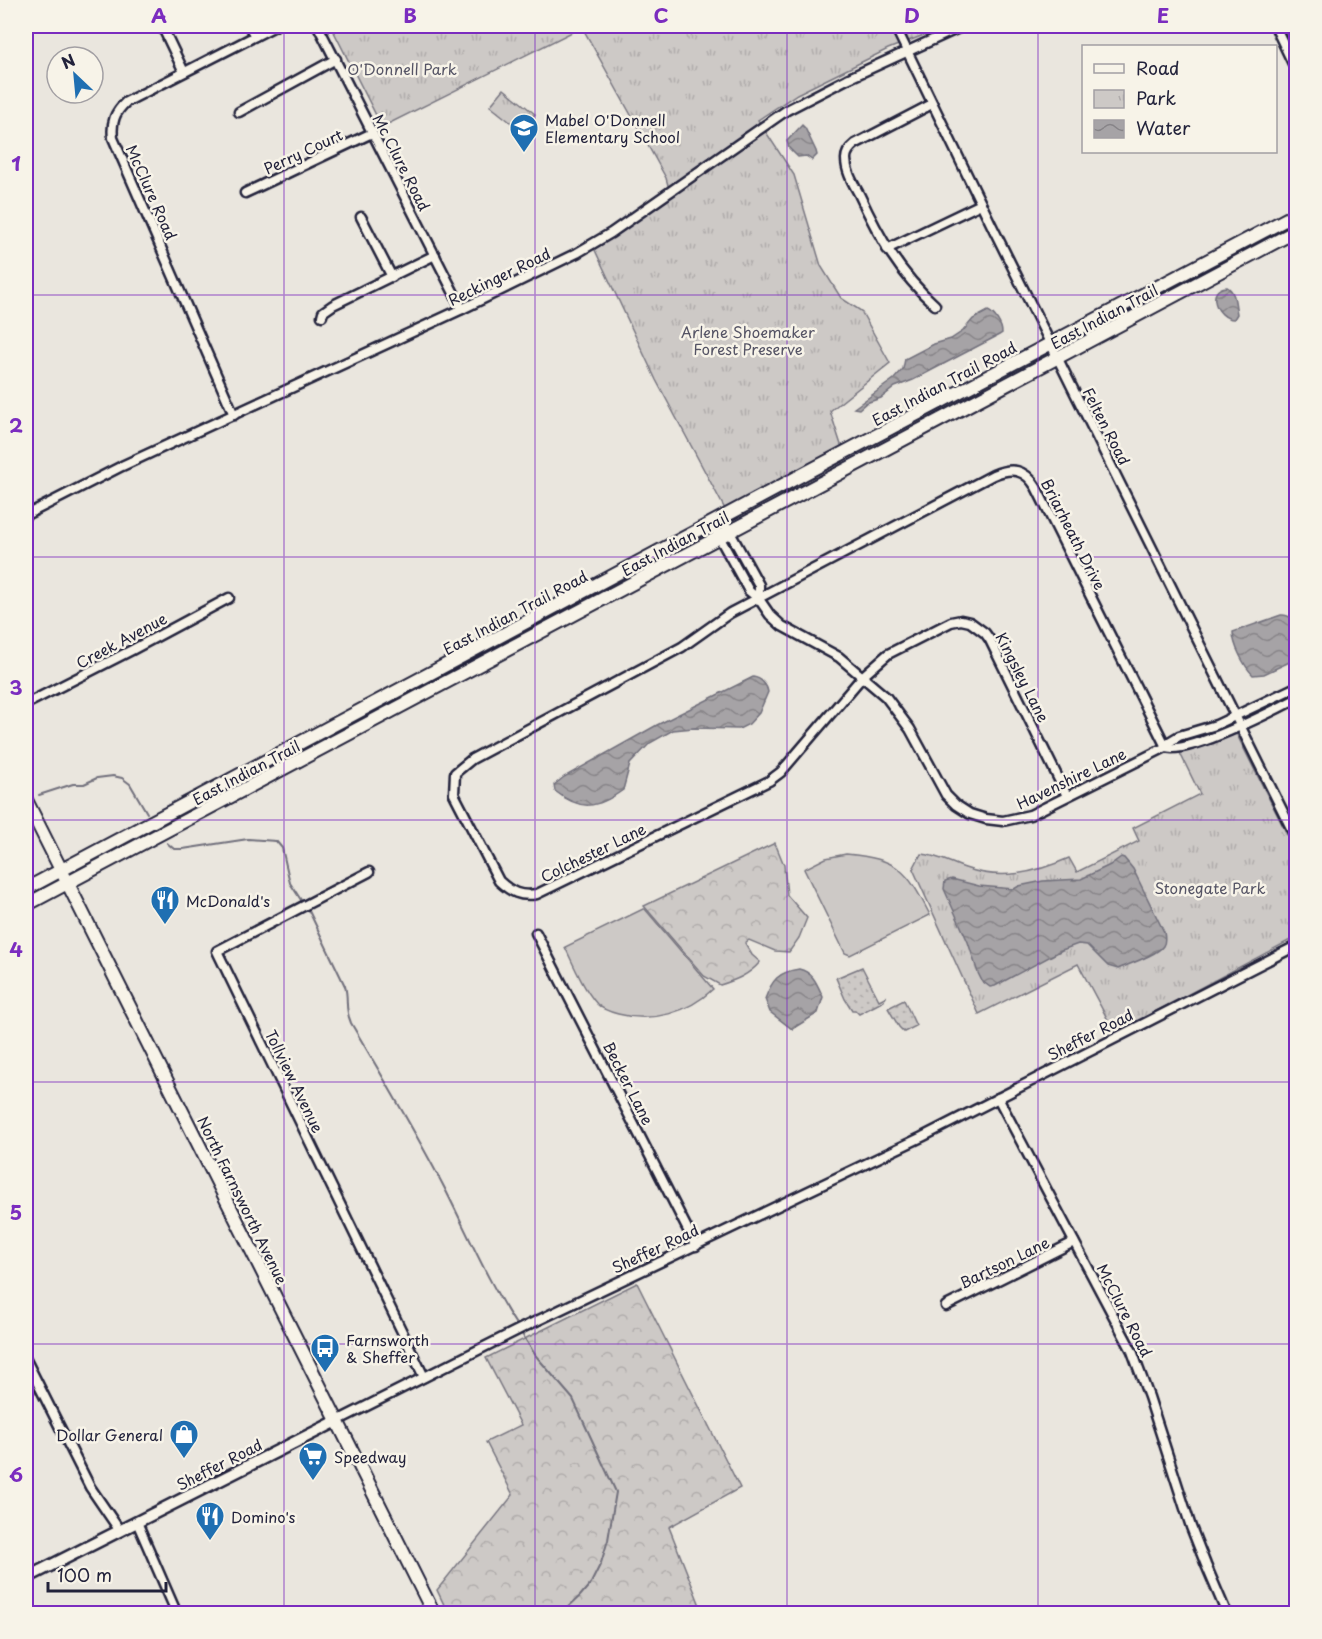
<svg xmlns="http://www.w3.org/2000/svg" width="1322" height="1639" font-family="'Playpen Sans',sans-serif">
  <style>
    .grass { fill: url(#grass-dots); stroke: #787680; stroke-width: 1.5 }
    .forest { fill: url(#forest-crowns); stroke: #787680; stroke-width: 1.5 }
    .park { fill: url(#park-tufts); stroke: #787680; stroke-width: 1.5 }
    .pitch { fill: #cdc9c6; stroke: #787680; stroke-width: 1.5 }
    .water { fill: url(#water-waves); stroke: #716f7b; stroke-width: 1.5 }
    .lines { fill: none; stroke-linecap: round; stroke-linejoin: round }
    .stream { stroke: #716f7b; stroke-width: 2 }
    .minor-casing { stroke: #22223b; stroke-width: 13 }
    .tertiary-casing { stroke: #22223b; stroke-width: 15 }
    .secondary-casing { stroke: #22223b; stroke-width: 16 }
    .minor { stroke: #f7f3e8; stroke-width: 8 }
    .tertiary { stroke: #f7f3e8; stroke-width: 10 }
    .secondary { stroke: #f7f3e8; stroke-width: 12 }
    .grid { fill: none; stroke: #7b2cbf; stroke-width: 1.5; stroke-opacity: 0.55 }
    .labels { text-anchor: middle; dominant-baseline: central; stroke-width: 5; stroke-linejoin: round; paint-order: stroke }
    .park-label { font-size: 15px; fill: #555465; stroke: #f7f3e8 }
    .poi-label { font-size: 15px; fill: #22223b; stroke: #f7f3e8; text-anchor: start }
    .street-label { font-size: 15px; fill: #22223b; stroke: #f7f3e8 }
    .neatline { fill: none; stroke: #7b2cbf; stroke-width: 2 }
    .grid-label { font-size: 20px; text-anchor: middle; font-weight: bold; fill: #7b2cbf }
  </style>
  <defs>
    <pattern id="grass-dots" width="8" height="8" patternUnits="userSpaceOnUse" patternTransform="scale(1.5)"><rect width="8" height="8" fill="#cdc9c6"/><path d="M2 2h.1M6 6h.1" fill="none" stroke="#b0acab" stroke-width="1.8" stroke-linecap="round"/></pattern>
    <pattern id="forest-crowns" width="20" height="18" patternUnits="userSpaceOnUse" patternTransform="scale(1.5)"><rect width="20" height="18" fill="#cdc9c6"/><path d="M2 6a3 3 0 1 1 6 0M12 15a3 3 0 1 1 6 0" fill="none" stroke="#b0acab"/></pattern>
    <pattern id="park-tufts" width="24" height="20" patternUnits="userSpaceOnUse" patternTransform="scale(1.5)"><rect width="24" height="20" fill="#cdc9c6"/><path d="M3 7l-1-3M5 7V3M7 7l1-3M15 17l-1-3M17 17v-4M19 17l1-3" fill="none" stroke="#b0acab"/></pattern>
    <pattern id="water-waves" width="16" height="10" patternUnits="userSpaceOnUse" patternTransform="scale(1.5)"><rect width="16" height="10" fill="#a6a3a6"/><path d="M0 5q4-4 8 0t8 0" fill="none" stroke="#878488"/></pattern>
  </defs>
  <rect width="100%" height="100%" fill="#eae6de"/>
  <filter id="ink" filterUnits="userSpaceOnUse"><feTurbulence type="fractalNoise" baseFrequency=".0167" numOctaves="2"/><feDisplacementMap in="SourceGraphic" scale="12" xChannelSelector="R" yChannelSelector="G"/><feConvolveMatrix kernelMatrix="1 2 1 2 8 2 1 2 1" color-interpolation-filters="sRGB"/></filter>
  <g filter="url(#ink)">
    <g class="grass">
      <path d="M989,381L990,383L945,411L777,501L776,499L825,468Z"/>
      <path d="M663,555L664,557L617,586L453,673L450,671V669Z"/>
      <path d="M423,683L426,686L176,820L218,793Z"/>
      <path d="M862,967L879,1000L885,997L884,1001L859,1014L855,1010H852L845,999L836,978Z"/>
      <path d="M904,1000L916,1026L904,1032L899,1027L888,1008Z"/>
    </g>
    <g class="forest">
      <path d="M775,843L784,865L787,895L807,918L799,938L789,952L775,951L749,940L745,943L752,955L760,962C749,975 736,980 720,985L704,976L644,906Z"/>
      <path d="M637,1283L740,1488L669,1527L703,1613H448L437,1590L513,1495L486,1442L521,1425L486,1358Z"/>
    </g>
    <g class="park">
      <path d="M331,26H926L929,33L888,49L797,94L758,120L794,175L821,266L841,298L861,311L890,363L830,411L842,448L726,511L656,380L594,248L671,196L666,178L582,27L382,127Z"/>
      <path d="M504,89L535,114L527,124L514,125L490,106Z"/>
      <path d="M1236,733L1296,852V937L1115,1033L1078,964L979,1014L913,869L921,854C936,855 951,863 965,868C1001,881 1035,873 1069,858L1077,872L1139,841L1133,828L1200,794L1179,751L1211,743Z"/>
    </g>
    <g class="pitch">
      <path d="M846,854C899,859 907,870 930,915L850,955L845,953L804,869L826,858Z"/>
      <path d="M643,909H645L713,989C688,1013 652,1023 618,1014C610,1012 603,1010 597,1004C583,988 574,966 565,947Z"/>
    </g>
    <g class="water">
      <path d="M802,125L805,128L816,151L817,155L812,160L806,156L798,157L789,148L787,141Z"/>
      <path d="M1227,287C1236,292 1235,305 1237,314L1234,319C1216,319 1205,288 1227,287Z"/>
      <path d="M988,311C995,314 1002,325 1002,333L999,335L913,380L895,387L881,398L866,403L859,409L854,408L894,379L903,369L905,359L934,344L951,339L963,331L973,319Z"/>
      <path d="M1281,615C1302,614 1297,645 1296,659L1264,674L1253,675C1244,666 1233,645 1233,632Z"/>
      <path d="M753,677C761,678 767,685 768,692L759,713L749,724L739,729L694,728L673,730L650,743L630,764L623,790C597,809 580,811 555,791L554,785L564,777L657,725Z"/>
      <path d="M1121,857L1124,858L1133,869L1164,932C1165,937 1166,942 1163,946C1157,955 1129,964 1118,969L1108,966L1087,945L1078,944L1062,950L995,986L990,987L982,981L978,973L968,942L944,889L945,881L952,879L979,886L1014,889L1019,886L1043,881L1081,879L1110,865Z"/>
      <path d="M799,969C813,972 817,984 823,997L818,1013L792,1029L770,1012L765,999C772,980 778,972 799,969Z"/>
    </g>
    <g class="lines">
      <g class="stream">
        <path d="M39,795L73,784H84L97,778L113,776L122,778L130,784L147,813"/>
        <path d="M167,843L174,849H183L248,839L276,841L282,848L290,883L301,900"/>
        <path d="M309,911L345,986C349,1000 344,1007 351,1023C383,1077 415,1131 444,1187C468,1234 488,1282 517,1326"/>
        <path d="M520,1331L536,1356L573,1399L616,1492L608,1540L601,1563L591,1583L580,1596L565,1610L558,1614"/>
      </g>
      <g class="minor-casing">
        <g id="minor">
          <path d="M162,26L184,72"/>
          <path d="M249,26L255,36"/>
          <path d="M318,26L462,309"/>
          <path d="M895,26L991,224L1296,838"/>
          <path d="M1275,26L1296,70"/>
          <path d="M932,104L855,144C850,148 846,153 846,159C846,172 853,183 859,194C879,237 899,273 935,305"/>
          <path d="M239,112L336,59"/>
          <path d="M245,193L372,133"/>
          <path d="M361,217L392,277"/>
          <path d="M887,249L981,204"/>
          <path d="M322,316L323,312L333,305L435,255"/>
          <path d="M234,415L113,138C111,122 115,112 126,102L275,26"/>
          <path d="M26,515L122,466L462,309L577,253L611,233L787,110L847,79L963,26"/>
          <path d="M722,518L759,585V599"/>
          <path d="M712,524L749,591L759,599L770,615L782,626L839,657L886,697L910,729L946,795L956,805L970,814L986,819L1003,821L1030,815L1166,747L1169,742L1179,736L1216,725L1296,687"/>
          <path d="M26,704L132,650L229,598"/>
          <path d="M1166,747C1185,756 1275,710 1296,699"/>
          <path d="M1067,796L990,640L985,633L970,622L961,620L951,622L888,654L863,676L781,772L769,781L537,894C520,897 511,892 499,881L454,794L455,773L472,759L682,647L730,613L993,475C1012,467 1025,469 1036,487L1166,747"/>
          <path d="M369,872L217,951L424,1377"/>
          <path d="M536,933L696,1246"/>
          <path d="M998,1098L1132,1351L1149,1397L1191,1527L1206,1565L1227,1614"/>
          <path d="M946,1306L1074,1242"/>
          <path d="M26,1360L90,1487L120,1531"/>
          <path d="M337,1421L524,1327L922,1137L1296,946"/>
          <path d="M137,1522L177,1614"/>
        </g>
      </g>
      <g class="tertiary-casing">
        <path id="tertiary" d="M26,1578L337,1421"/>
      </g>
      <g class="secondary-casing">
        <g id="secondary">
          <path d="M26,800L434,1614"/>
          <path d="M26,889L813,469L1296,214"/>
          <path d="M26,905L1296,231"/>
        </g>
      </g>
      <use href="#minor" class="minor"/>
      <use href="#tertiary" class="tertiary"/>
      <use href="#secondary" class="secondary"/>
    </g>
  </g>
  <path class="grid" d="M284,26V1614M535,26V1614M787,26V1614M1038,26V1614M26,295H1296M26,557H1296M26,820H1296M26,1082H1296M26,1344H1296"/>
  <defs>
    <g id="school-pin" transform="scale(1.5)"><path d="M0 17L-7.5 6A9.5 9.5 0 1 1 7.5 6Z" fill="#1f6fb2" stroke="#f7f3e8"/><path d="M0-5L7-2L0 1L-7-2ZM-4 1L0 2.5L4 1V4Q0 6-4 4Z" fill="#fff"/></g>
    <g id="restaurant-pin" transform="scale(1.5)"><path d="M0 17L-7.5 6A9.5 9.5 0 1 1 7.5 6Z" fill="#1f6fb2" stroke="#f7f3e8"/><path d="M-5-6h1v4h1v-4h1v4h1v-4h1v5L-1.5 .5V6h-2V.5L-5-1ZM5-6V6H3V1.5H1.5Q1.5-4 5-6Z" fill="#fff"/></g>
    <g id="bus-pin" transform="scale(1.5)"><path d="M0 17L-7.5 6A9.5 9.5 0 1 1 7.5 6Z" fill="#1f6fb2" stroke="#f7f3e8"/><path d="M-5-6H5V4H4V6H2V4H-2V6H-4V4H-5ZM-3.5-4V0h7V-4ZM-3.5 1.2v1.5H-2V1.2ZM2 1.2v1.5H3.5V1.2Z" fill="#fff"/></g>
    <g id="shop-pin" transform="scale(1.5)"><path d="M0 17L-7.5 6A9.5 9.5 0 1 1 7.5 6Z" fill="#1f6fb2" stroke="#f7f3e8"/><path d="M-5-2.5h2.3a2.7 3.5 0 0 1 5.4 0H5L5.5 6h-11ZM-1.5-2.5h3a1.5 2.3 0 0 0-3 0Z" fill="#fff"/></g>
    <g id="supermarket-pin" transform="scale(1.5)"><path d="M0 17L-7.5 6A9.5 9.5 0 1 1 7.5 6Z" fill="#1f6fb2" stroke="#f7f3e8"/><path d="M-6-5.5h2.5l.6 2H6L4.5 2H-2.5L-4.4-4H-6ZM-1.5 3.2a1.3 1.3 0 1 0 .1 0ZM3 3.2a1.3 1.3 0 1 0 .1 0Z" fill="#fff"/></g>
  </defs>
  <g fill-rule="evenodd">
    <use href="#school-pin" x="524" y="128"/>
    <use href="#restaurant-pin" x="165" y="900"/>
    <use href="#bus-pin" x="325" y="1348"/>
    <use href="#shop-pin" x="184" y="1434"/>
    <use href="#supermarket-pin" x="313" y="1456"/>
    <use href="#restaurant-pin" x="210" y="1516"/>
  </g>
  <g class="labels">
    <g class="park-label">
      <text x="402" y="68">O'Donnell Park</text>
      <text x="748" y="331">Arlene Shoemaker<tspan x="748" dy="17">Forest Preserve</tspan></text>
      <text x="1210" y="887">Stonegate Park</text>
    </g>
    <g class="poi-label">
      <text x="545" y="119">Mabel O'Donnell<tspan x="545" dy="17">Elementary School</tspan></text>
      <text x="186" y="900">McDonald's</text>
      <text x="346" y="1339">Farnsworth<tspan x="346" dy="17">&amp; Sheffer</tspan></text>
      <text x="163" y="1434" text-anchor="end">Dollar General</text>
      <text x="334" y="1456">Speedway</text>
      <text x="231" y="1516">Domino's</text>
    </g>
    <g class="street-label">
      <text transform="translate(303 151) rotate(-25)">Perry Court</text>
      <text transform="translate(402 162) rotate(63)">Mc Clure Road</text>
      <text transform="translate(152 192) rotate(66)">McClure Road</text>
      <text transform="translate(499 276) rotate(-26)">Reckinger Road</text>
      <text transform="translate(1104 316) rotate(-28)">East Indian Trail</text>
      <text transform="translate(944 383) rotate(-28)">East Indian Trail Road</text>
      <text transform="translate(1107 426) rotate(63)">Felten Road</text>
      <text transform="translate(1074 534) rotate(63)">Briarheath Drive</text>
      <text transform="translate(675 543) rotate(-28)">East Indian Trail</text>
      <text transform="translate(515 612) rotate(-28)">East Indian Trail Road</text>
      <text transform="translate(121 640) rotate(-28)">Creek Avenue</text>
      <text transform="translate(1023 677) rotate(63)">Kingsley Lane</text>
      <text transform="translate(246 772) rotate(-28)">East Indian Trail</text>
      <text transform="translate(1071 778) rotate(-26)">Havenshire Lane</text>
      <text transform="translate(593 852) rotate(-26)">Colchester Lane</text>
      <text transform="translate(1090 1034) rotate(-27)">Sheffer Road</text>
      <text transform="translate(295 1081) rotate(64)">Tollview Avenue</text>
      <text transform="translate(629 1083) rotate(63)">Becker Lane</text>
      <text transform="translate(243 1200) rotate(64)">North Farnsworth Avenue</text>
      <text transform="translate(655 1248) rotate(-25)">Sheffer Road</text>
      <text transform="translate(1004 1262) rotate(-26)">Bartson Lane</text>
      <text transform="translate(1125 1310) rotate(63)">McClure Road</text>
      <text transform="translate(219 1464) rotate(-27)">Sheffer Road</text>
    </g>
  </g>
  <rect width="1322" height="1639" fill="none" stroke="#f7f3e8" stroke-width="66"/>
  <rect x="1082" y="45" width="195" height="108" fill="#f7f3e8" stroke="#a29fa3" stroke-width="1.5"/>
  <rect x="1094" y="64" width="30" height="9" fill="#f7f3e8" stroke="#a29fa3" stroke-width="1.5"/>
  <text x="1136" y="75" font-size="18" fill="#22223b">Road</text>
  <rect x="1094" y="90" width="30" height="18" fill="url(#park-tufts)" stroke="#a29fa3" stroke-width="1.5"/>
  <text x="1136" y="105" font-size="18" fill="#22223b">Park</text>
  <rect x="1094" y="120" width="30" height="18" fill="url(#water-waves)" stroke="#a29fa3" stroke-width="1.5"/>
  <text x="1136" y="135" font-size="18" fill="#22223b">Water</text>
  <g transform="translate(75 75) rotate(334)"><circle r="28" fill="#f7f3e8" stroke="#a29fa3" stroke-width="1.5"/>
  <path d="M0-4.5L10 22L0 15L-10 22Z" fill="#1f6fb2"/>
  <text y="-9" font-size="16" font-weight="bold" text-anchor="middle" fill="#22223b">N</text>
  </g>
  <path d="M48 1582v9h118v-9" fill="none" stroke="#22223b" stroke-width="3"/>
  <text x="57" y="1582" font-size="18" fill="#22223b" stroke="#f7f3e8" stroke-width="4.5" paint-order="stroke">100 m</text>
  <rect x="33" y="33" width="1256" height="1573" class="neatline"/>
  <g class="grid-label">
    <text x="159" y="23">A</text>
    <text x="410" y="23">B</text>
    <text x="661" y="23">C</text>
    <text x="912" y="23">D</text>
    <text x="1163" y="23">E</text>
    <text x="16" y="171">1</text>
    <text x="16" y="433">2</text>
    <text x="16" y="695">3</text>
    <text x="16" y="957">4</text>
    <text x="16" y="1220">5</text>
    <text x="16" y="1482">6</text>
  </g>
</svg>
